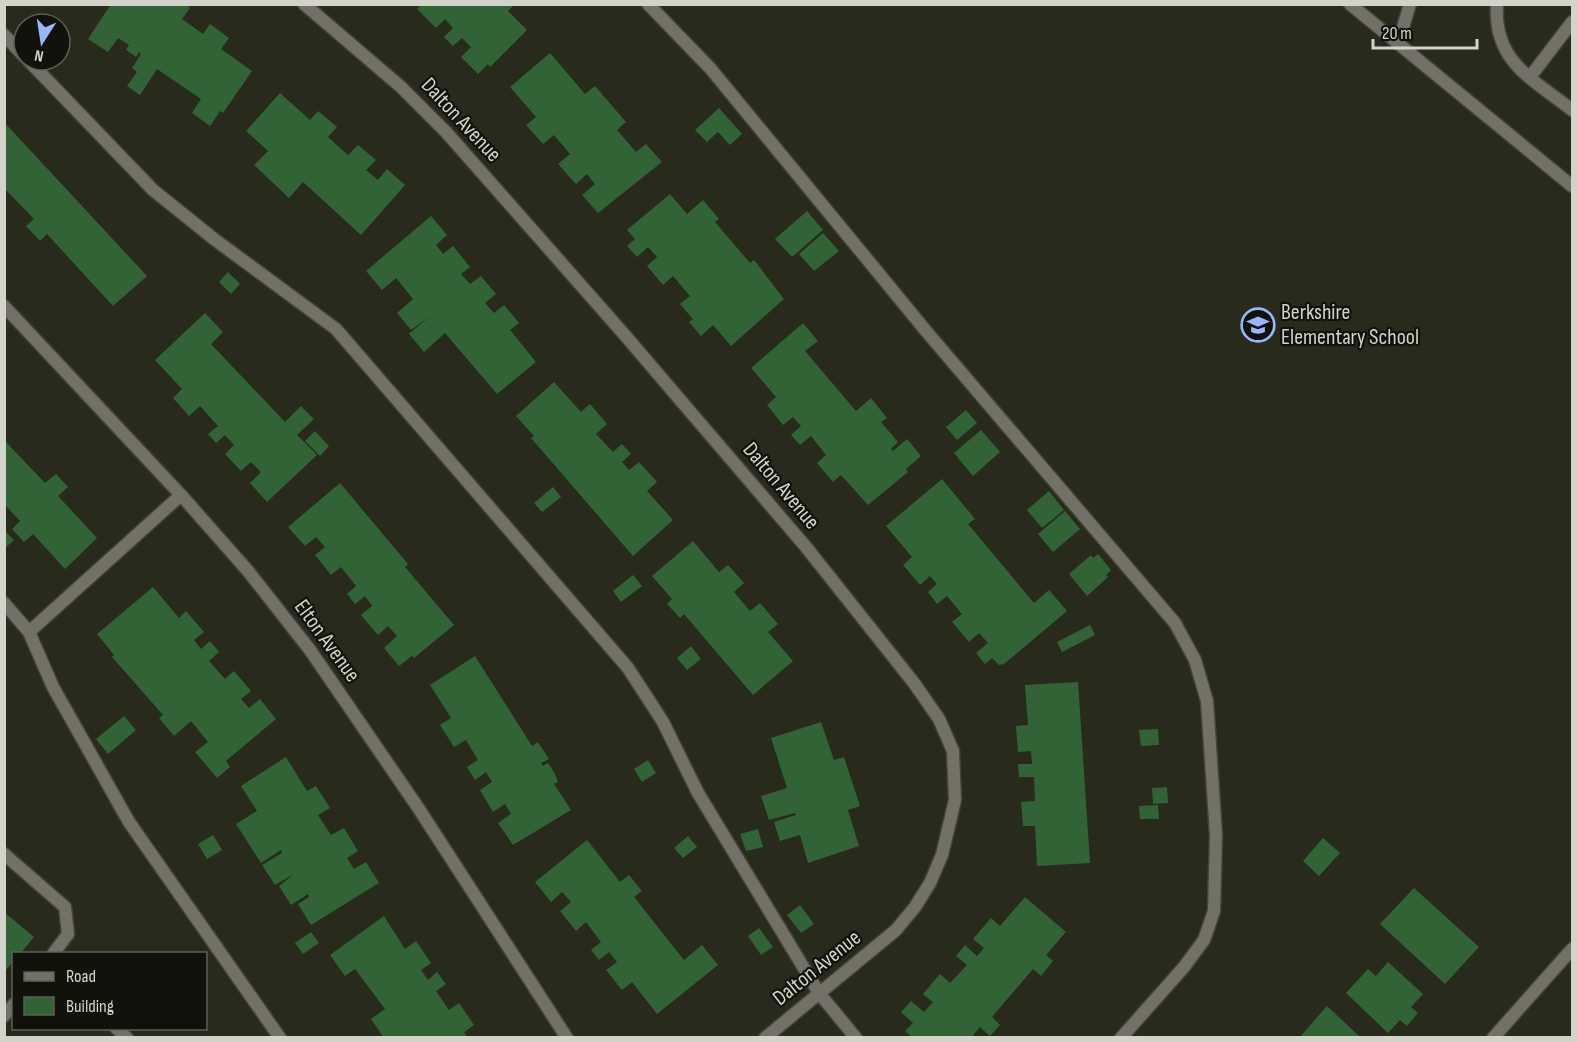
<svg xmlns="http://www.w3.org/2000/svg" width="1577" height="1042" font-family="'Sofia Sans Condensed',sans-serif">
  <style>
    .building { fill: #326337 }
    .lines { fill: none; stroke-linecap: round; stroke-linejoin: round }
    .service-casing { stroke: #434537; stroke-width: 15 }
    .minor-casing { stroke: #434537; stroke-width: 15 }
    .service { stroke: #737068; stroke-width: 12 }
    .minor { stroke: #737068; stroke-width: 12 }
    .labels { text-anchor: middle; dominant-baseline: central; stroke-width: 4.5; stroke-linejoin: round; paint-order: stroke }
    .street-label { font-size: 22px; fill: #d2d4ca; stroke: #11120b }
    .poi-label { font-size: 22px; fill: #d2d4ca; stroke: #11120b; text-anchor: start }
  </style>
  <rect width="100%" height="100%" fill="#282a1b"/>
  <g class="building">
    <path d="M111,4H185L190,8L182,19L203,34L210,24L229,38L221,49L252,71L223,113L220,111L210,126L192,113L201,99L157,69L140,95L127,86L137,72L132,68L141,54L139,52L136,57L126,50L129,45L118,38L108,52L88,39Z"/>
    <path d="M422,4H515L508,11L527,30L490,67L488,64L478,74L461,57L471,47L462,38L453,46L444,37L453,28L445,19L436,28L417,9Z"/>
    <path d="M550,53L585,94L595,86L626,122L617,130L636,152L646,144L662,162L598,213L582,195L595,184L587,174L576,184L558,164L570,154L554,135L543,144L526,125L536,117L510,87Z"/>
    <path d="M280,93L310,120L318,111L337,127L328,137L348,155L358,145L376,160L366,170L378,180L387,169L405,185L361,235L303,182L289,198L254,165L268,151L246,131Z"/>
    <path d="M719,108L742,134L730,145L718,132L707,142L695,130Z"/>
    <path d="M4,122L147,276L113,306L47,234L40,241L26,226L34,219L4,188Z"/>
    <path d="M670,194L687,214L703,200L719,219L715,222L750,263L754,260L784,299L731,346L713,325L701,336L689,322L693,319L680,304L690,296L673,276L663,285L647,266L657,257L648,247L637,257L627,246L635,239L627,230Z"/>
    <path d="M807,211L823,230L792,257L775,239Z"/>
    <path d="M431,216L447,235L436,245L443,254L453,246L470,267L461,274L470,284L481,276L496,294L485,303L494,313L504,305L519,323L510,330L536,362L497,394L445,333L424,352L409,334L429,317L411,330L397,313L413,299L396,278L382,290L366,271Z"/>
    <path d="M823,233L839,251L814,271L799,254Z"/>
    <path d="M228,272L240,284L231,294L219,282Z"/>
    <path d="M205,313L223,332L211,344L285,422L301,406L314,419L297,435L317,455L267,502L250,483L261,472L251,462L241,471L225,454L234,445L225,435L216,443L208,434L218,426L200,406L189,416L173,398L182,389L155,360Z"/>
    <path d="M803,323L818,341L805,351L856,411L871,398L887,418L881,422L898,442L891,449L893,451L907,439L921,456L906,469L908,472L868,505L841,475L833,482L817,463L826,455L811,436L800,445L791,435L801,426L793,417L783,425L767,405L776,397L751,368Z"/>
    <path d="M554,382L581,412L590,404L607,424L596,434L613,452L622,444L631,454L622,462L629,470L639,462L657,482L647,491L673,520L633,556L531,438L534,436L516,416Z"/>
    <path d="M966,410L977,423L957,440L946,427Z"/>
    <path d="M981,430L1000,452L973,476L954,453Z"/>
    <path d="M315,431L329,446L320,456L305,441Z"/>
    <path d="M4,440L45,483L56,474L68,487L58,496L97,538L65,569L33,534L24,542L12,529L20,521L4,504Z"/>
    <path d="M942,479L975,519L968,524L1034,603L1049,590L1067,611L1004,664L999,665L992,658L985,664L976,653L988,643L979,633L969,642L952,622L962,614L947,596L937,604L928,592L937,584L930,576L920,585L903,565L912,557L886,526Z"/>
    <path d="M340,483L408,564L405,567L454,625L414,658L412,656L399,666L384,648L397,636L388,626L378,635L361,615L372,606L365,596L355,604L347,594L356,586L341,567L331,575L315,555L325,547L316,537L305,546L288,527Z"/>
    <path d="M553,487L561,497L542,512L534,503Z"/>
    <path d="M1049,491L1064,510L1042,528L1027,510Z"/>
    <path d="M1065,511L1080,529L1053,552L1038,534Z"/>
    <path d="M4,530L14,540L4,549Z"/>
    <path d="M693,541L719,572L728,565L744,583L734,592L750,611L760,603L778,624L768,632L793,661L753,695L684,614L680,618L667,604L672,599L652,576Z"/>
    <path d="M1098,554L1111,570L1106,575L1108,577L1087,596L1069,574L1091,555L1093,558Z"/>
    <path d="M633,575L642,586L621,602L613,591Z"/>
    <path d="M153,587L179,618L186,611L204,632L194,640L201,649L210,641L219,652L209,661L225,679L234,671L251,691L241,699L249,708L260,699L276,719L226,761L230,767L217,778L195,752L208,742L191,721L174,736L159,718L163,715L112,657L114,655L97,634Z"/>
    <path d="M1090,625L1095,635L1062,652L1057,642Z"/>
    <path d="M691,646L701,659L687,670L677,658Z"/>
    <path d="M475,656L532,746L538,742L549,759L541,763L543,766L548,763L555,774L558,782L554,784L571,810L513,845L498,823L511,814L505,804L493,812L480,790L492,782L486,772L475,780L467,767L478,760L466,740L454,747L440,725L451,718L430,685Z"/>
    <path d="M1078,682L1090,863L1037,866L1035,826H1023L1021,802L1035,801L1034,777H1019L1018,764H1032L1031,751L1018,752L1016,726L1028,725L1025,685Z"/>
    <path d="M124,716L136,730L108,754L96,739Z"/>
    <path d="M821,722L834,760L844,757L860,806L848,810L859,846L808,863L800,835L780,841L774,822L796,815L795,813L769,820L761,796L787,788L771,738Z"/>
    <path d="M1158,729L1159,745L1141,746L1139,730Z"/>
    <path d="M286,757L307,791L316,786L330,808L318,815L331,835L344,828L358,851L347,858L354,869L366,862L379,883L311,925L298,904L309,897L308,894L291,905L279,886L294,874L275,885L262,865L282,853L281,850L261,863L236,824L257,811L241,786Z"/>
    <path d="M648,760L656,773L642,782L634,769Z"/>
    <path d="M1167,787L1168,803L1153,804L1152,788Z"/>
    <path d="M1158,805L1159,819H1140L1139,806Z"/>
    <path d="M758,829L763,847L746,851L740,834Z"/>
    <path d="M213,835L222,850L207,859L198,844Z"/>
    <path d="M688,836L697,847L683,858L674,848Z"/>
    <path d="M1323,838L1340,853L1319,876L1303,861Z"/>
    <path d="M587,840L620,882L629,875L642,891L634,897L684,960L702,945L718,965L657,1014L632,982L622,990L606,970L617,962L609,952L599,960L591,950L601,942L586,922L576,931L560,911L571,902L562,892L551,902L535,882Z"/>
    <path d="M1414,888L1479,947L1445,984L1380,924Z"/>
    <path d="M1025,897L1066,932L1046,955L1053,961L1041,976L1033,969L992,1017L1000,1025L990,1036L980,1027L971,1038H913L905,1031L913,1023L901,1012L911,1001L924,1012L933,1002L923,994L940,974L950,983L967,965L956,956L965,945L977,956L984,948L973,939L991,918L1000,926Z"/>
    <path d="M800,905L814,924L801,933L787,915Z"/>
    <path d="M4,912L34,937L20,954H14V961L4,972Z"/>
    <path d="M384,916L405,949L416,941L431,963L421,970L428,980L437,972L446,984L436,991L449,1010L459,1003L474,1025L464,1032L468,1038H384L371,1019L385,1009L355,969L345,976L330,955Z"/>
    <path d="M759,928L773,947L761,955L748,936Z"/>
    <path d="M311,932L319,943L303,954L295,943Z"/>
    <path d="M1388,962L1423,994L1411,1007L1418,1013L1407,1026L1400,1020L1388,1033L1346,993L1368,969L1376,976Z"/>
    <path d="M1327,1006L1361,1038H1299Z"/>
  </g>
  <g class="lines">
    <g class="service-casing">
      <g id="service">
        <path d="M648,4L710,68L926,331L1175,623L1195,660L1207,701L1216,835L1214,911L1204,940L1184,967L1121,1038"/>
        <path d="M1350,4L1572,186"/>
        <path d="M1497,4C1493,62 1533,79 1572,110"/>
        <path d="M4,35L24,56"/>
        <path d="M1398,44L1410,4"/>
        <path d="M28,60L153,190L214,239L336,329L628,668L663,722L698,793L819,993L856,1038"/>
        <path d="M1530,77L1572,22"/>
        <path d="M4,603L29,632L53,687L129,822L280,1038"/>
        <path d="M29,632L181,495"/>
        <path d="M4,854L65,907L68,934L53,954"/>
        <path d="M4,1016L14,1004"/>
        <path d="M116,1028L127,1038"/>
      </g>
    </g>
    <g class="minor-casing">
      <g id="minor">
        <path d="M304,4L401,87L446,132L623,333L806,547L914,683L939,719L953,751L955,800L942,855L930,883L915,907L896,930L765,1038"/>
        <path d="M4,306L181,495L248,571L310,650L419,809L567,1038"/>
        <path d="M1493,1038L1572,949"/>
      </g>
    </g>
    <use href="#service" class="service"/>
    <use href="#minor" class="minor"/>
  </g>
  <defs>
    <g id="school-ring" transform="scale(1.725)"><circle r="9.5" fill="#11120b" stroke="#98b5fd" stroke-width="1.5"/><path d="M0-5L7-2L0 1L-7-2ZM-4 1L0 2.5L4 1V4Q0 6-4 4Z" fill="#98b5fd"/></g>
  </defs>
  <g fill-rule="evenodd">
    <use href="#school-ring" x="1258" y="325"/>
  </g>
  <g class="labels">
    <g class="street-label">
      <text transform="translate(461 120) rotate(47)">Dalton Avenue</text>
      <text transform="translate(781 486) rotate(50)">Dalton Avenue</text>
      <text transform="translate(327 641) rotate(54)">Elton Avenue</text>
      <text transform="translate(817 968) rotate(-39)">Dalton Avenue</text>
    </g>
    <g class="poi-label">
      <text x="1281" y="312">Berkshire<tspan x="1281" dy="25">Elementary School</tspan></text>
    </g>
  </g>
  <rect width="1577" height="1042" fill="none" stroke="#d2d4ca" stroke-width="12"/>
  <rect x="12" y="952" width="195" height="78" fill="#11120b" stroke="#5e6057" stroke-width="1.5"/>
  <rect x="24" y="972" width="30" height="9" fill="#737068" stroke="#5e6057" stroke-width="1.5"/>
  <text x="66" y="982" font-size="18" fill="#d2d4ca">Road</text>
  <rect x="24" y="997" width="30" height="18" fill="#326337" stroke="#5e6057" stroke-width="1.5"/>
  <text x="66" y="1012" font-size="18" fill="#d2d4ca">Building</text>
  <g transform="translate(42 42) rotate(192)"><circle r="28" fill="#11120b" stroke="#5e6057" stroke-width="1.5"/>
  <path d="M0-4.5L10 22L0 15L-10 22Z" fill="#98b5fd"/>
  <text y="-9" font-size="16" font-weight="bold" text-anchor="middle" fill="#d2d4ca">N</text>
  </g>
  <path d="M1373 39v9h104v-9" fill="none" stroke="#d2d4ca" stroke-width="3"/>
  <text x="1382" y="39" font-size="18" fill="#d2d4ca" stroke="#11120b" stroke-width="4.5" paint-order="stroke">20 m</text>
</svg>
